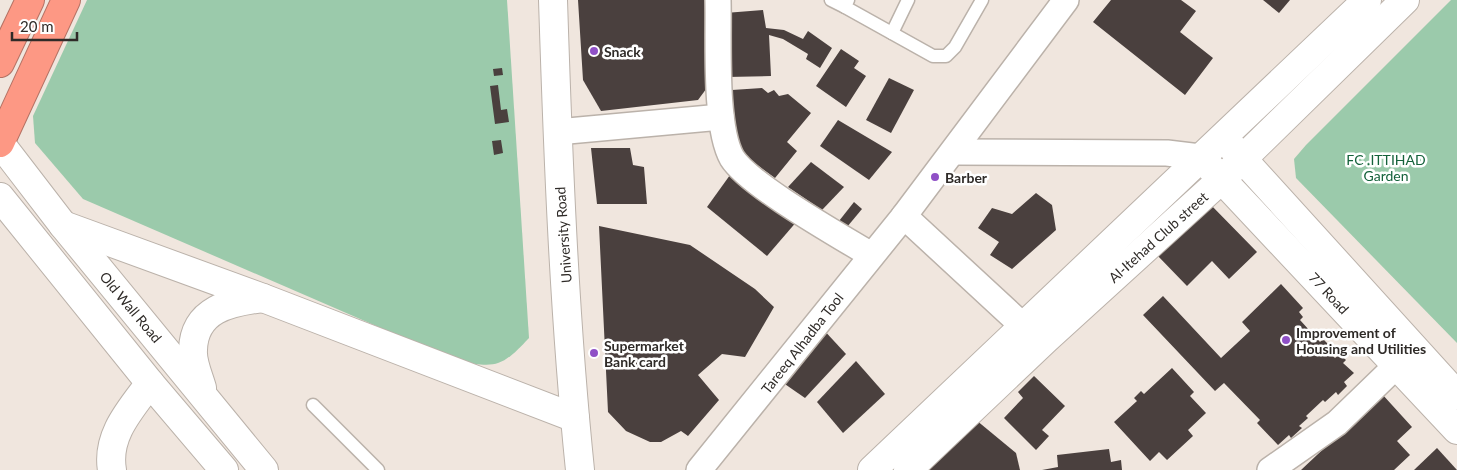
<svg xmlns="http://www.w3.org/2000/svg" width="1457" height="470" font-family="Lato,sans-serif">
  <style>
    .green { fill: #9bcaab }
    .building { fill: #4a403e }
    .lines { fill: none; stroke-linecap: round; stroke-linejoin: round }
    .lane-casing { stroke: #bbb2aa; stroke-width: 15 }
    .street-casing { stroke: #bbb2aa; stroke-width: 28 }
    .secondary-casing { stroke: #bbb2aa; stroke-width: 30 }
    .highway-casing { stroke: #b57264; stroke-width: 30 }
    .lane { stroke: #fff; stroke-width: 12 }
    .street { stroke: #fff; stroke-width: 25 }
    .secondary { stroke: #fff; stroke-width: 28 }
    .highway { stroke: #fd9884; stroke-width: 28 }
    .poi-dot { fill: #8f50c6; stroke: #fff; stroke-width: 2 }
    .labels { text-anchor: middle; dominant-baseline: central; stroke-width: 5; stroke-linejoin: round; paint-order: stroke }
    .poi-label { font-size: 14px; font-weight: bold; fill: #2f2b28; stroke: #fff; text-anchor: start }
    .park-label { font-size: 14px; fill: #15623b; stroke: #fff }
    .street-label { font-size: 14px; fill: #2f2b28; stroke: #fff }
  </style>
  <rect width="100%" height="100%" fill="#f0e6de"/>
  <g class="green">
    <path d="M87,0H507L529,338C501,368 496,368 457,361L83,199L35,143L33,116Z"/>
    <path d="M1451,0H1457V343L1296,178L1294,159L1306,145Z"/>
  </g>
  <g class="building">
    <path d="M578,0H709L715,77L698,100L601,111L583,80Z"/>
    <path d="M1111,0H1181L1196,11L1180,32L1213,58L1185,95L1093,22Z"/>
    <path d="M1263,0H1290L1279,13Z"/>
    <path d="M763,10L766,28L784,30L803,39L808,31L832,48L820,68L806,59L808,54L783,39L769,35L771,76L727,77L725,13Z"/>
    <path d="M841,49L859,61L854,68L866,76L846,107L816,86Z"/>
    <path d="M502,68L503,75L494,76L493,69Z"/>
    <path d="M889,78L914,90L891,133L866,120Z"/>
    <path d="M498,85L501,110L507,109L509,122L495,124L490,86Z"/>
    <path d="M762,88L768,93L774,90L779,96L788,94L811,113L787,142L797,151L775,178L734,148L732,90Z"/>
    <path d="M838,120L892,152L869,180L820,146Z"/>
    <path d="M501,140L503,153L494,155L492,141Z"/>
    <path d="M591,148H630L633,165L644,167L647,204H597Z"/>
    <path d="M811,162L844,187L822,210L788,187Z"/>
    <path d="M730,175L798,220L767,256L707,207Z"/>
    <path d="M1036,193L1052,205L1056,230L1012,269L990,255L999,242L978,228L992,208L1012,214Z"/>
    <path d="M854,202L862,209L847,227L839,221Z"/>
    <path d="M1209,203L1257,252L1229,279L1212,261L1187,286L1156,254Z"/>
    <path d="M599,226L690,245L755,289L774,307L745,357L722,354L698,375L719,400L688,436L681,431L661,442H650L626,431L608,412Z"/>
    <path d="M1281,284L1303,308L1299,312L1303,317L1300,320L1320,342L1323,339L1332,348L1329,352L1335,358L1340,354L1346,360L1343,363L1354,373L1344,382L1347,386L1338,395L1336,392L1325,402L1323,400L1306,416L1308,418L1299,426L1302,428L1291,438L1289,435L1278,445L1257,423L1260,420L1224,383L1215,391L1143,315L1163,296L1221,358L1250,331L1242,322Z"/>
    <path d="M821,327L846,354L805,398L779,380Z"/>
    <path d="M856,361L885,394L843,433L817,402Z"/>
    <path d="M1172,368L1194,392L1190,396L1206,413L1188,430L1193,436L1167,460L1159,452L1150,461L1114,422L1137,401L1134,398L1141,391L1144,394Z"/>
    <path d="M1034,376L1065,406L1042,430L1049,436L1036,450L1004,418L1023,398L1018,392Z"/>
    <path d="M1382,394L1412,427L1397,441L1410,455L1394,470H1301Z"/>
    <path d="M970,415L1016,453L1020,470H912Z"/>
    <path d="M1437,448L1457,470H1414Z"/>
    <path d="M1109,449L1111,462L1121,460L1122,470H1042L1058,467L1057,455Z"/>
  </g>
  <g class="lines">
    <g class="lane-casing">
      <g id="lane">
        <path d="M831,0L845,7"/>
        <path d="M848,0L845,7L933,56H946L955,47L982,0"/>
        <path d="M892,33L908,0"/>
        <path d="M313,405L378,470"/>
      </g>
    </g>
    <g class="street-casing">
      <g id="street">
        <path d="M718,0C719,39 714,126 732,158C749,185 840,236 871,255"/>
        <path d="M557,132L721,117"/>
        <path d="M953,152L1167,153L1200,157"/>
        <path d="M904,216L1023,326"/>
        <path d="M699,470L904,216L1066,0"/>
        <path d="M1270,470L1337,423L1396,366"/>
      </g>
    </g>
    <g class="secondary-casing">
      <g id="secondary">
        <path d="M553,0C558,157 564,314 580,470"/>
        <path d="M0,143L63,225L264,470"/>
        <path d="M1230,145L1457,395"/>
        <path d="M1210,167L1457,430"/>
        <path d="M0,197L150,383L224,470"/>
        <path d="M63,225L263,298L575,418"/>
        <path d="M202,388C199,377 192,362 193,350C194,309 230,302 263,298"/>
        <path d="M112,470C106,435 131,409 150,383"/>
        <path d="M872,470L1367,0"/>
        <path d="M908,470L1046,339L1222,179L1405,0"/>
      </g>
    </g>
    <g class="highway-casing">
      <g id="highway">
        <path d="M0,63L30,0"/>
        <path d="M0,143L66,0"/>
      </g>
    </g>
    <use href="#lane" class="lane"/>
    <use href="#street" class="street"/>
    <use href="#secondary" class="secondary"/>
    <use href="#highway" class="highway"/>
  </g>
  <g class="poi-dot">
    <circle cx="594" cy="51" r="5"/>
    <circle cx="935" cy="177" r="5"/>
    <circle cx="1286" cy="340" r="5"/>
    <circle cx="594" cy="353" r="5"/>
  </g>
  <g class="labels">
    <g class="poi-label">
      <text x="604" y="51">Snack</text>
      <text x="945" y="177">Barber</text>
      <text x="1296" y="332">Improvement of<tspan x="1296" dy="16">Housing and Utilities</tspan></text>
      <text x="604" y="345">Supermarket<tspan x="604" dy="16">Bank card</tspan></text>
    </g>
    <g class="park-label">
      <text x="1386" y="159">FC .ITTIHAD<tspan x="1386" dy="16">Garden</tspan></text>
    </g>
    <g class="street-label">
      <text transform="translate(563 235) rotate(-94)">University Road</text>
      <text transform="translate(1158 237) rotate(-42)">Al-Itehad Club street</text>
      <text transform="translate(1329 293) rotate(47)">77 Road</text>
      <text transform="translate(131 307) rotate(50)">Old Wall Road</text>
      <text transform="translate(802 343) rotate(-52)">Tareeq Alhadba Tool</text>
    </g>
  </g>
  <path d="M12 32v8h65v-8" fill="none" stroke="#2f2b28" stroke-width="2.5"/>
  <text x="20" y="32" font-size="15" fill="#2f2b28" stroke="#ffffff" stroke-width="4" paint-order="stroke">20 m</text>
</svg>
